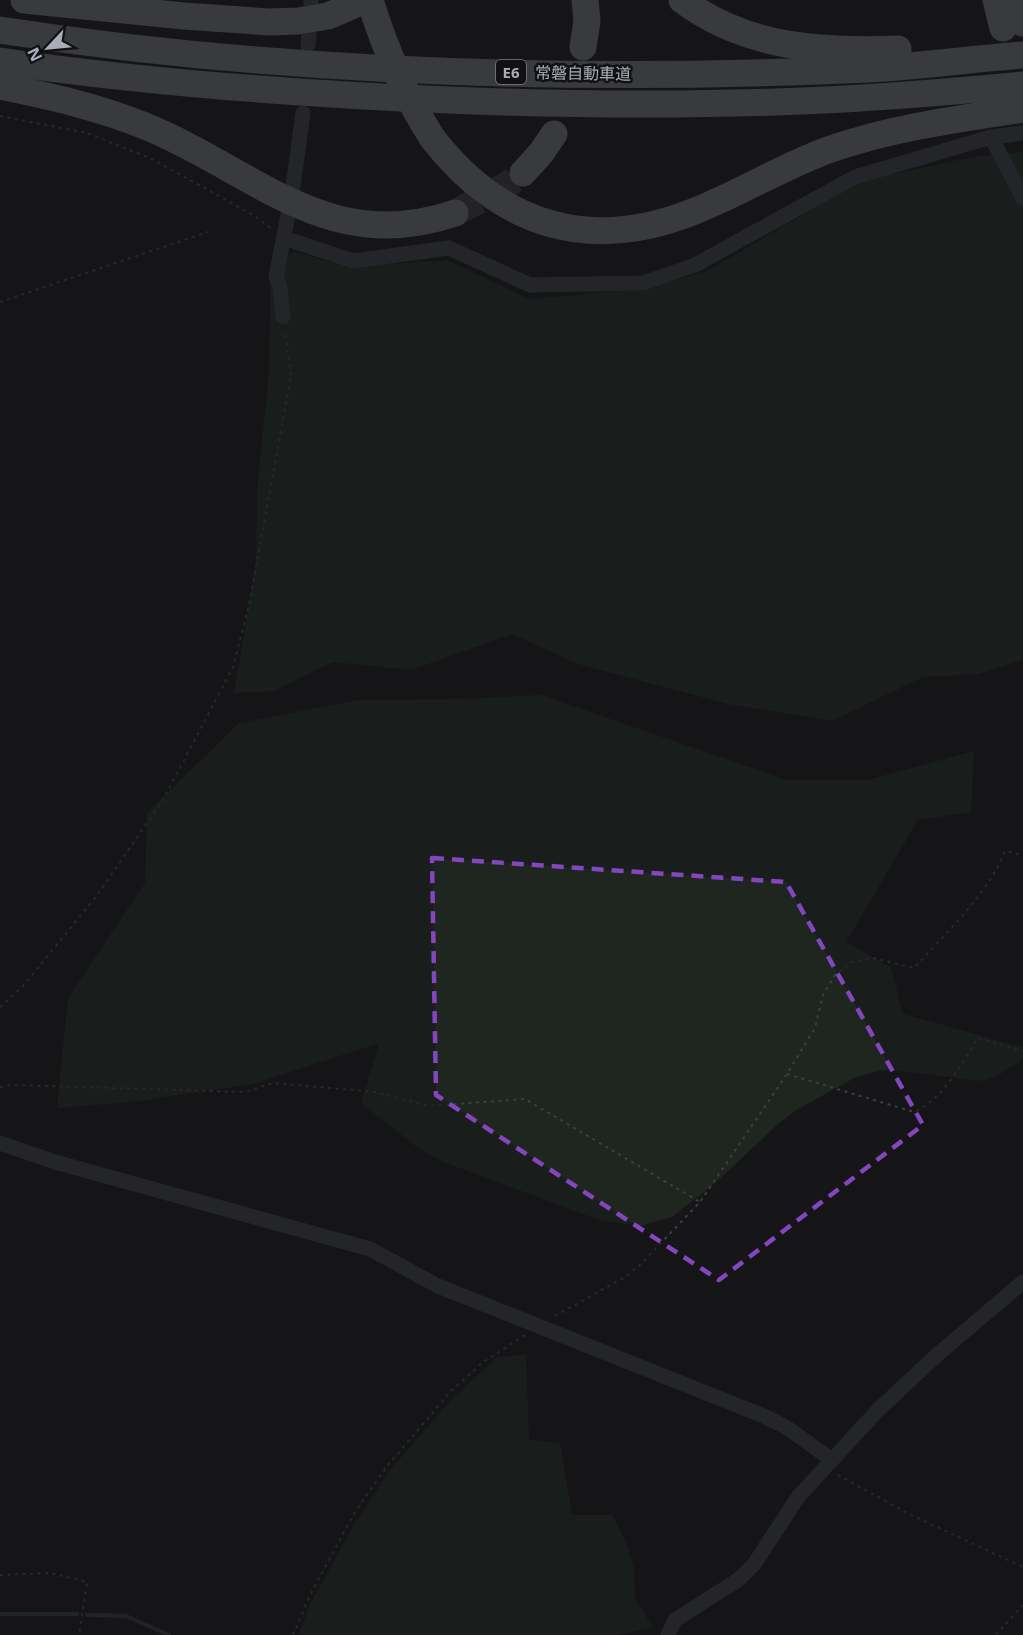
<svg xmlns="http://www.w3.org/2000/svg" width="1023" height="1635" font-family="'Noto Sans','Noto Sans JP',sans-serif">
  <style>
    .green { fill: #1e261f }
    .lines { fill: none; stroke-linecap: round; stroke-linejoin: round }
    .stream { stroke: #2c353c; stroke-width: 4 }
    .motorway-tunnel { stroke: #333438; stroke-width: 27; stroke-dasharray: 27 14; stroke-linecap: butt }
    .path { stroke: #3d3f44; stroke-width: 2; stroke-dasharray: 3 4.5; stroke-linecap: butt }
    .minor { stroke: #37383d; stroke-width: 15 }
    .motorway { stroke: #63666e; stroke-width: 27 }
    .motorway-bridge { stroke: #63666e; stroke-width: 27 }
    .marked { fill: none; stroke: #8446be; stroke-width: 4.5; stroke-dasharray: 12 8; stroke-linejoin: round }
    .labels { text-anchor: middle; dominant-baseline: central; stroke-width: 5; stroke-linejoin: round; paint-order: stroke }
    .shield { fill: #111113; stroke: #7b7e86; stroke-width: 1.5 }
    .shield-label { font-size: 15px; font-weight: bold; fill: #a8adb8 }
    .street-label { font-size: 16px; fill: #a8adb8; stroke: #111113 }
  </style>
  <rect width="100%" height="100%" fill="#161618"/>
  <g class="green">
    <path d="M1023,152V660L979,674L923,677L832,721L728,704L578,664L512,634L411,670L333,662L274,691L234,693L256,561L257,491L269,373L271,261L295,252L348,267L447,260L529,299L643,289L707,271L861,181L972,157Z"/>
    <path d="M541,695L787,780H867L974,751L971,812L918,820L846,942L891,967L903,1014L1023,1047V1059L996,1077L983,1081L892,1070L878,1071L856,1077L798,1109L777,1125L714,1184L672,1217L640,1226L602,1221L441,1161L418,1148L361,1103L379,1043L253,1084L132,1102L57,1108L68,998L145,883L147,813L239,723L359,700L458,699Z"/>
    <path d="M526,1354L529,1440L560,1443L572,1515H612L626,1541L634,1568L635,1599L653,1627L619,1635H299L309,1606L355,1523L391,1469L453,1398L496,1358Z"/>
  </g>
  <g class="lines">
    <g class="stream">
      <path d="M0,1614H77"/>
      <path d="M87,1615L126,1616L169,1635"/>
    </g>
    <path class="motorway-tunnel" d="M455,213L504,187L523,173"/>
    <g class="path">
      <path d="M0,116L87,133L152,159L255,216L272,229"/>
      <path d="M0,302L208,232"/>
      <path d="M0,1007L23,986L95,898L163,800L233,667L249,605L291,376L285,332"/>
      <path d="M787,1074L914,1112C945,1098 960,1064 978,1038L1023,1051"/>
      <path d="M0,1087L10,1085L245,1092L273,1083L375,1092L428,1106L525,1099L700,1202"/>
      <path d="M555,1316L625,1277L640,1265L700,1202L787,1074L815,1028L823,995L835,975L852,962L873,958L914,968C945,934 988,894 1005,851L1023,855"/>
      <path d="M838,1475L907,1513L1023,1567"/>
      <path d="M0,1575L50,1573L87,1582L79,1635"/>
      <path d="M293,1635L310,1595L355,1512L388,1465L451,1391L482,1363L525,1335"/>
      <path d="M996,1635L1023,1605"/>
    </g>
    <g class="minor">
      <path d="M311,3V0"/>
      <path d="M308,45L309,32"/>
      <path d="M991,137L1023,198"/>
      <path d="M292,194L303,113"/>
      <path d="M284,238L353,261L449,248L530,285L643,283L695,265L855,177L991,137L1023,133"/>
      <path d="M283,317L280,287L276,277L288,215"/>
      <path d="M0,1143L55,1162L370,1249L438,1286L764,1416L786,1427L832,1460"/>
      <path d="M668,1635L675,1620L738,1580L755,1563L798,1497L878,1410L937,1355L1023,1282"/>
    </g>
    <g class="motorway">
      <path d="M24,0L184,16L269,22L298,21L328,16L365,0"/>
      <path d="M682,0C746,48 820,52 898,49"/>
      <path d="M996,0L1003,28"/>
      <path d="M1016,0L1023,23"/>
      <path d="M0,30C286,74 580,82 869,69C920,66 972,59 1023,55"/>
      <path d="M583,47L587,21L585,0"/>
      <path d="M0,61C121,79 242,89 364,96C510,104 656,107 802,101C876,98 949,92 1023,85"/>
      <path d="M0,86C49,96 98,107 145,126C254,170 327,257 455,213"/>
      <path d="M433,139C502,227 591,253 695,211C740,193 782,167 828,150C890,128 957,119 1023,109"/>
      <path d="M523,173L541,153L554,134"/>
    </g>
    <path class="motorway-bridge" d="M370,0C385,49 405,96 433,139"/>
  </g>
  <path d="M0 0H1023V1635H0ZM432,858L786,882L923,1125L719,1280L436,1095Z" fill="#161618" fill-opacity=".55" fill-rule="evenodd"/>
  <path class="marked" d="M432,858L786,882L923,1125L719,1280L436,1095Z"/>
  <g class="labels">
    <rect class="shield" x="496" y="60" width="30" height="24" rx="4.5"/>
    <g class="shield-label">
      <text x="511" y="72">E6</text>
    </g>
    <g class="street-label">
      <text transform="translate(583 73) rotate(1)">常磐自動車道</text>
    </g>
  </g>
  <g transform="translate(48 48) rotate(244)" stroke="#111113" stroke-width="4.5" paint-order="stroke">
  <path d="M0-4.5L10 22L0 15L-10 22Z" fill="#a8adb8"/>
  <text y="-9" font-size="16" font-weight="bold" text-anchor="middle" fill="#a8adb8">N</text>
  </g>
</svg>
